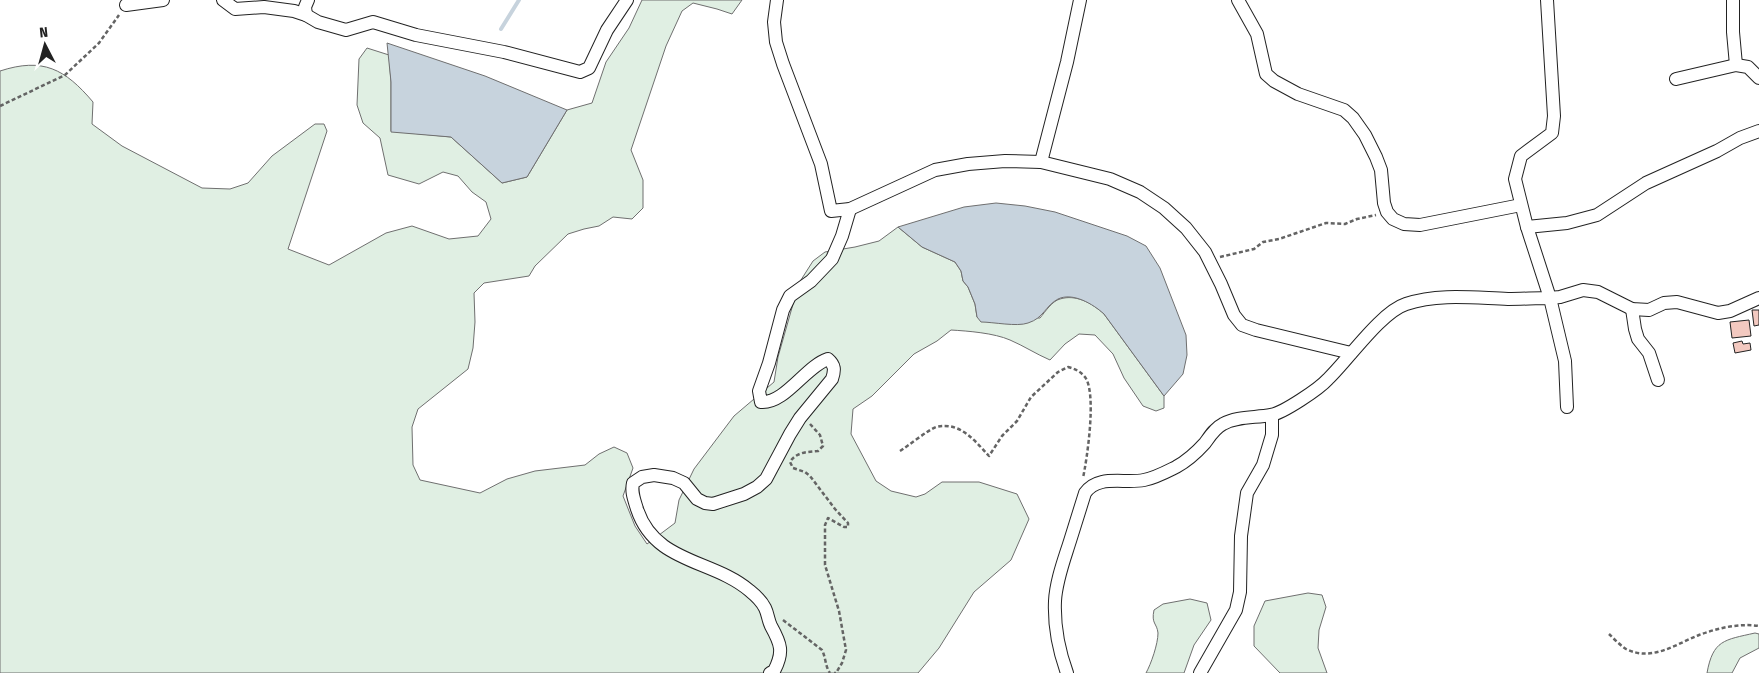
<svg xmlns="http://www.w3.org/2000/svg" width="1759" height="673" font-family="'Fira Sans Condensed',sans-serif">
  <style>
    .green { fill: #e0efe3; stroke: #6f6f6f }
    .water { fill: #c7d3dd; stroke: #6f6f6f }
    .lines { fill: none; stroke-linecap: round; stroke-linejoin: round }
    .stream { stroke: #c7d3dd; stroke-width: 4 }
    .building { fill: #f3c9c0; stroke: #222 }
    .street-casing { stroke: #222; stroke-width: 14 }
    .path { stroke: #646464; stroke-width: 2.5; stroke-dasharray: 4 2.5; stroke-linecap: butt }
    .street { stroke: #fff; stroke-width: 12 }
  </style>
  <rect width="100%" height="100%" fill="#fff"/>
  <g class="green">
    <path d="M642,0H742L732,14L717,9L693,3L682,11L666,46L631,150L643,180V208L632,219L613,217L599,226L584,229L568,234L535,266L529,276L484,283L474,293L475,322L473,348L468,369L418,409L412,427L413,465L420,480L480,493L507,479L535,471L585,465L599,454L614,447L627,453L633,468L623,496L635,526L647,544L675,523L679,500L694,469L734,416L774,382L778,357L799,283L813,261L825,252L855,247L879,241L898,227L922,247L955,262L961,271L963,281L968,287L975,304L977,317L1040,318C1045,312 1052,301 1060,299C1076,294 1092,303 1104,314L1164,396V408L1156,411L1143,406L1124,378L1113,354L1095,335L1079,334L1065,344L1050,360C1036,354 1024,346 1010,340C994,333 968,331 951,330L937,341L914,354L872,396L853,409L851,434L876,481L891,491L916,497L925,494L942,482H979L1017,494L1029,519L1011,560L974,592L939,648L918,673H0V71C43,57 65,69 93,102L92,124L122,146L202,188L230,189L248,183L272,156L315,124H324L327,131L288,249L329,265L386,233L412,226L449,239L478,236L491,219L486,202L472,192L458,176L443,172L419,184L388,175L380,138L363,123L357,105L359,59L367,48L389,55L391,82V131L451,137L502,183L527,177L567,110L592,103L606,62L629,28Z"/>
    <path d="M1308,593L1322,595L1326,607L1319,630L1318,648L1327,673H1280L1254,646V626L1265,601Z"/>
    <path d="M1190,599L1207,603L1211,620L1194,645L1184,673H1146C1151,664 1158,644 1158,633C1157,623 1151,624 1154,610L1163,604Z"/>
    <path d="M1755,633L1759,634V648L1740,658L1732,673H1707C1713,640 1724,640 1755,633Z"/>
  </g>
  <g class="water">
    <path d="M387,43L485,76L567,110L527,177L502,183L451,137L391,132V82Z"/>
    <path d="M996,203L1025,206L1055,212L1127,236L1146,246L1160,268L1186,335L1187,355L1183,374L1164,396L1104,314C1093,304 1073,292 1058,299C1045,306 1044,318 1028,323C1017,327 993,322 981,322L977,317L975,304L968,287L963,281L961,271L955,262L922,247L898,227L964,207Z"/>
  </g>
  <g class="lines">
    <path class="stream" d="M501,29L519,0"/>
  </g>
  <g class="building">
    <path d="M1752,310H1759V325L1754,326Z"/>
    <path d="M1749,320L1751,336L1732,338L1730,322Z"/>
    <path d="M1742,341L1743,344L1750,343L1751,350L1735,353L1733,343Z"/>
  </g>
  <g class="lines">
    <g class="street-casing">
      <g id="street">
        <path d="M223,0L235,9L264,7L294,11L306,15L318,22L346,30L373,22L416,35L504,52L580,72L589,68L607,30L627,0"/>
        <path d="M777,0L774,22L776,42L783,64L821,164L831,211L850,209L935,170L968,164L1005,161L1041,162L1110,179L1140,192L1164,208L1186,228L1205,252L1221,284L1234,315L1242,325L1256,330L1351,353"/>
        <path d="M1238,0L1257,34L1266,74L1274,81L1298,94L1344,110L1353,118L1365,135L1376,157L1381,170L1384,203L1387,212L1393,219L1404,224L1420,225L1521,205"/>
        <path d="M1547,0L1554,116L1552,133L1521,156L1515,179L1527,227L1550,298L1560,297L1583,290L1598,292L1632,309L1649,310L1664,303L1677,302L1718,313L1730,311L1759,298"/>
        <path d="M1733,0V32L1736,65"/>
        <path d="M126,5L163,0"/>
        <path d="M306,15L305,7L308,0"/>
        <path d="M1676,79L1736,65L1748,67L1759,78"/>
        <path d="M1041,162L1067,62L1080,0"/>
        <path d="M1527,227L1567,223L1597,215L1646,183L1717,151L1740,138L1759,131"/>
        <path d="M1632,309L1635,329L1638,339L1649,353L1658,380"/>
        <path d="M770,673L774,671C784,652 781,644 771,626C768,620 768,614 765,608C762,602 755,595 750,591C713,559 655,564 637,509C634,499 631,492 633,483L642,477L654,475L673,478L684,483L697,499L705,503L713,504L744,494L757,487L766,479L790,434L800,418L832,379C835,370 835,365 828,359C806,366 785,404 761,402L759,391L769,363L783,310L790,296L811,281L832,259L842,236L850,209"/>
        <path d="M1067,673C1059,651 1054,624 1055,601C1056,581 1064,560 1070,541C1075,525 1080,509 1085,493C1098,474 1124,484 1144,480C1155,478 1166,472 1176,467C1187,461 1196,453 1205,443C1210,436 1215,428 1223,424C1237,416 1255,418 1271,415C1283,413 1319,389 1328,379C1348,360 1381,312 1406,304C1439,293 1475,298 1508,299C1522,299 1536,298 1550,298L1565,361L1567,407"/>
        <path d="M1200,673L1236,610L1240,592L1241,536L1247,493L1263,465L1272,435V415"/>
      </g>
    </g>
    <g class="path">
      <path d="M0,106L65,75L99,43L119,15"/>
      <path d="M1220,257L1254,249L1263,242L1279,239L1326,223L1345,224L1357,219L1376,215"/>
      <path d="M810,424L820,435L823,446L818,451C807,452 796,452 790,462L793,468L805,472L810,476L835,509L848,523V527H844L828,518L825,525V565L839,611L846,650L842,663L836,673H834"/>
      <path d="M900,451C908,446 928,430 936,427C960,421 975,441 989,456L1002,436L1017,421L1031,397L1058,372L1068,367C1075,369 1080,371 1085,377C1097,393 1087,459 1083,478"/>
      <path d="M783,620L822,650C826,658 825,666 830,673"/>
      <path d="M1609,634C1614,639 1620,645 1626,649C1652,662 1676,644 1699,635C1718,628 1739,623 1759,626"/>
    </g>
    <use href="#street" class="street"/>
  </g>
  <g transform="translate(45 45) rotate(354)" stroke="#ffffff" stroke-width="4" paint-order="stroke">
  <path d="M0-4L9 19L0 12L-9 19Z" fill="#222222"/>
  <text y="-8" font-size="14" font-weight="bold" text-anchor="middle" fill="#222222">N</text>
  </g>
</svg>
